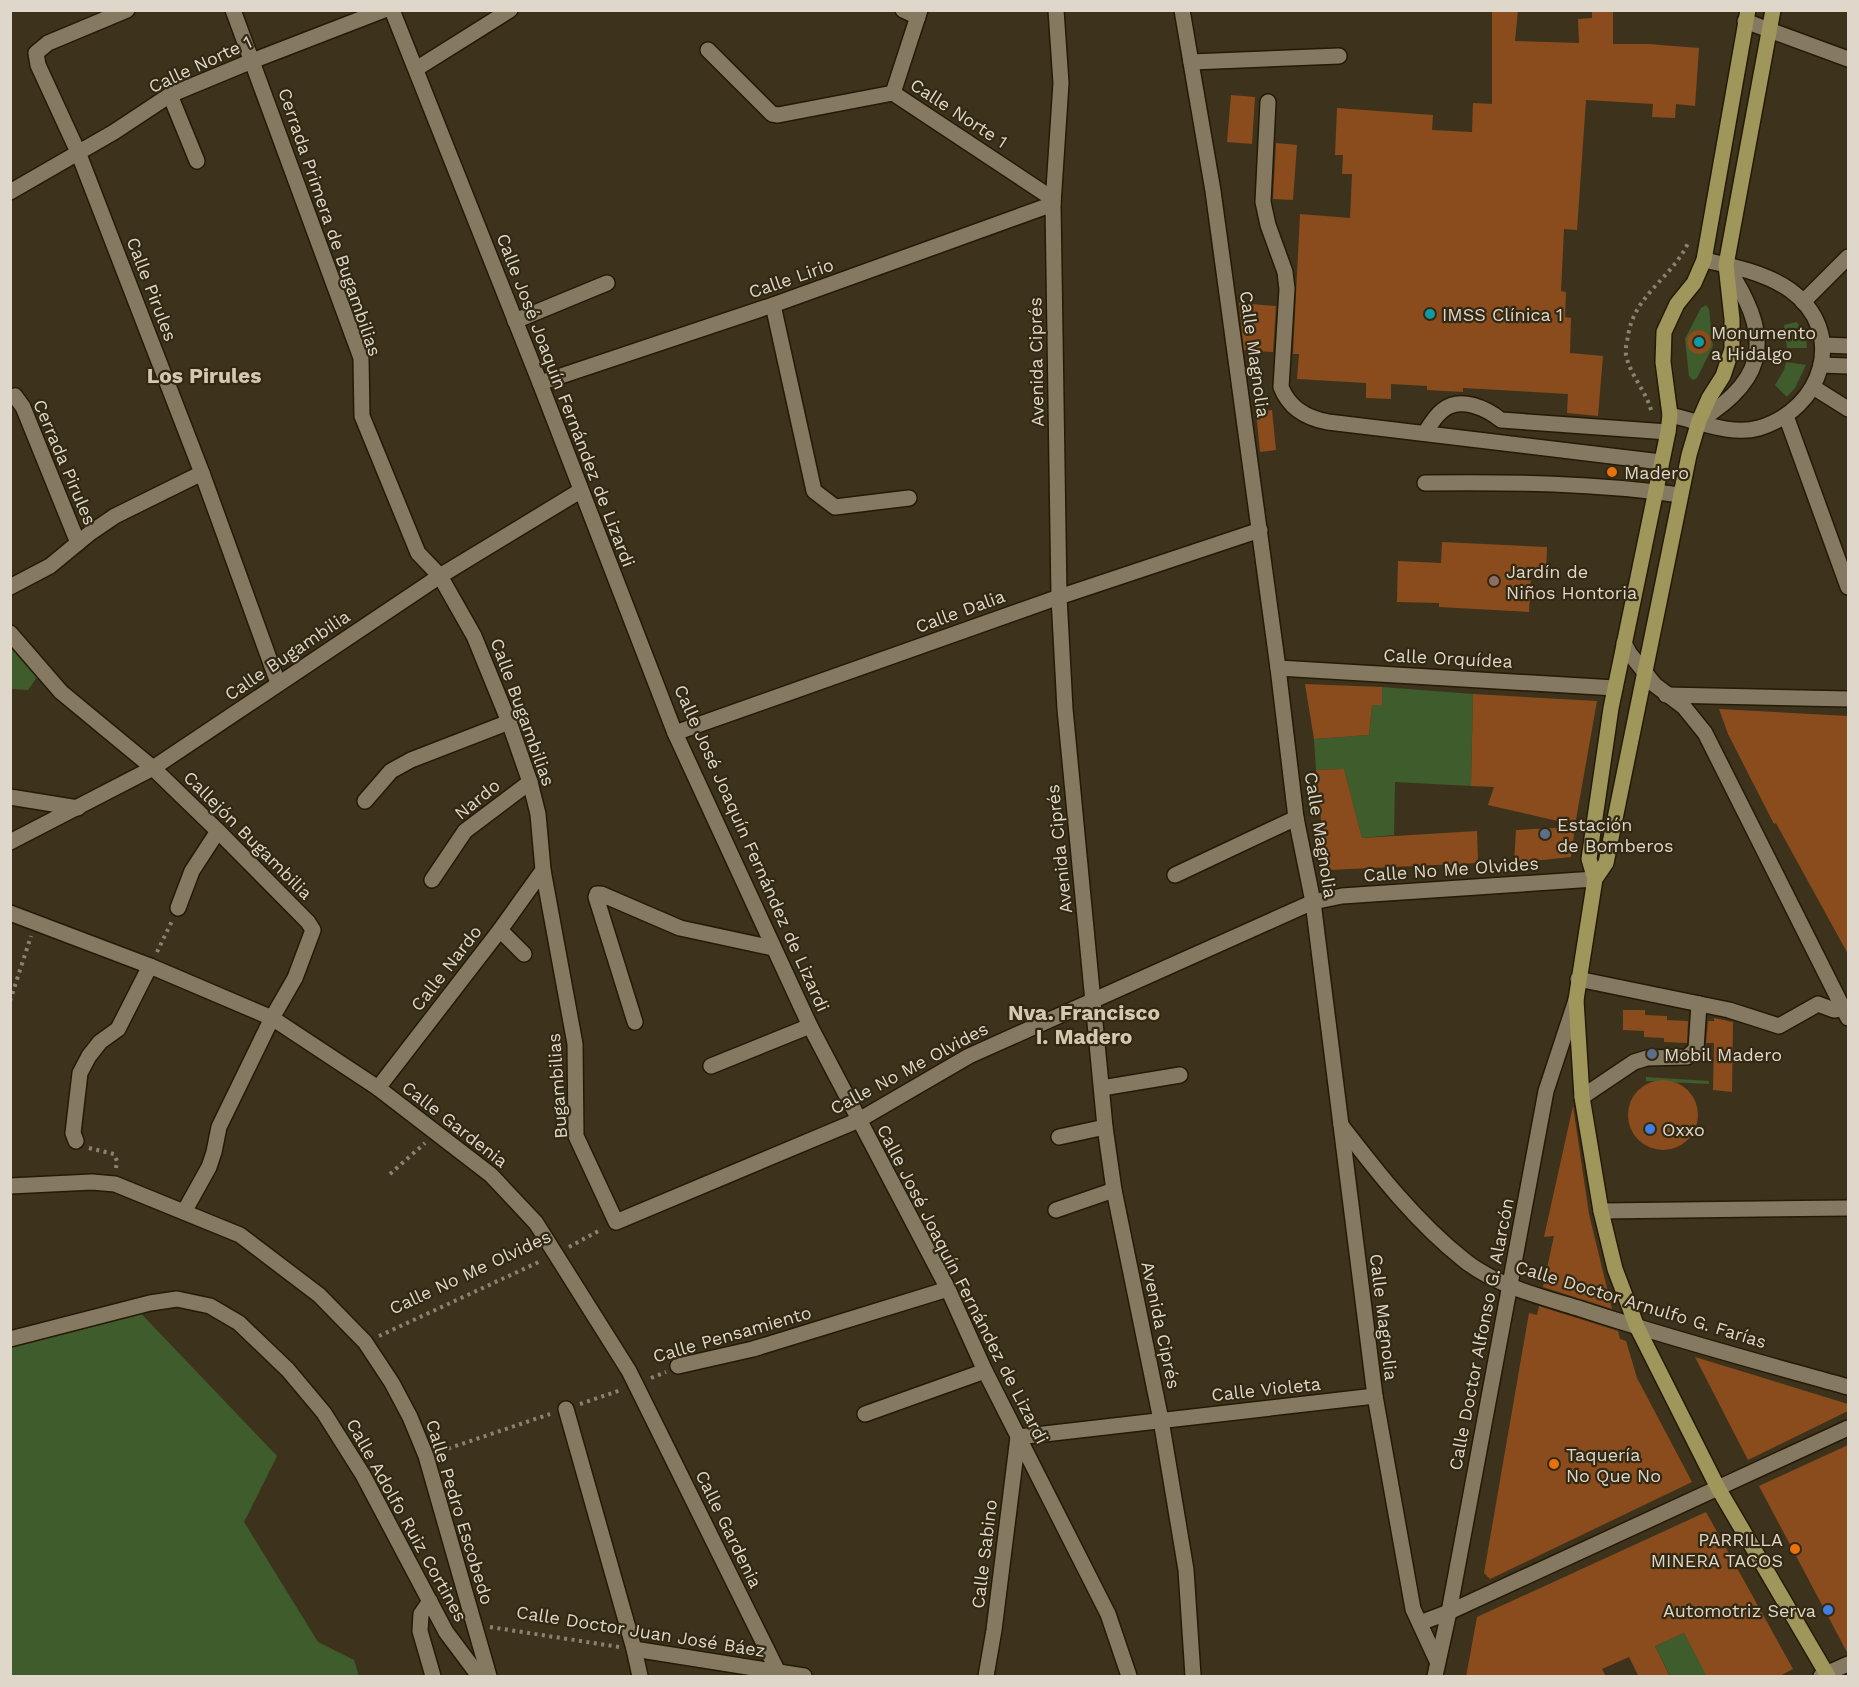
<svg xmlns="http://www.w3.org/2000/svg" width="1859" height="1687" font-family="'Work Sans',sans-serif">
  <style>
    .green { fill: #3f5c2c }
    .building { fill: #8a4c1c }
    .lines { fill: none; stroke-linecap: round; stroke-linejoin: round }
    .minor-casing { stroke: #241a05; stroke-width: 18 }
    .major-casing { stroke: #241a05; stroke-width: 18 }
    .path { stroke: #8b8271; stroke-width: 4; stroke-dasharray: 3 4.5; stroke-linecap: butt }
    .minor { stroke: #857961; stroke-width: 15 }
    .major { stroke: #9e965b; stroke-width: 15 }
    .culture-dot { fill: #0f9aa8; stroke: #332913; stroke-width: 2 }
    .food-dot { fill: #e8710a; stroke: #332913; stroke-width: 2 }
    .education-dot { fill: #8d6e63; stroke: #332913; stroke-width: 2 }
    .service-dot { fill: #5c6f8a; stroke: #332913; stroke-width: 2 }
    .shop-dot { fill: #3f7fe0; stroke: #332913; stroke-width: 2 }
    .labels { text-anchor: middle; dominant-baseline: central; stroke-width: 4.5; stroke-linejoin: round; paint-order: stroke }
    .street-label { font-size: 18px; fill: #ded7ca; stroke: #332913 }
    .poi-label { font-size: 18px; fill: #ded7ca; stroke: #332913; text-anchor: start }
    .quarter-label { font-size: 21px; font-weight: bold; fill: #d4c8ae; stroke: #332913 }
  </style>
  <rect width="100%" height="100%" fill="#3d331d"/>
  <g class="green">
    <path d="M1706,305L1709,309L1713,346L1697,378L1693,380L1689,376L1685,339L1701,308Z"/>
    <path d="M1797,322L1806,339L1807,348H1787L1784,325Z"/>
    <path d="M1786,362L1806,365L1795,388L1787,397L1775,385L1784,370Z"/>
    <path d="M10,641L39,674L28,690L11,689Z"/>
    <path d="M1382,687L1473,694L1471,786L1395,782L1394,835L1362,838L1344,769L1316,770L1314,739L1369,735L1372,705H1382Z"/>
    <path d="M1646,1077L1709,1081V1084L1646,1081Z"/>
    <path d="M130,1302L277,1456L244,1522L318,1642L354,1660L359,1676H11V1338Z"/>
    <path d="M1684,1633L1707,1676H1670L1655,1646Z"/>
  </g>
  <g class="building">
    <path d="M1492,10H1518L1515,41L1579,43L1578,19L1592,18V10H1613V44H1648L1699,48L1695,106L1676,104L1675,118L1652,117L1653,104L1586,100L1577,230L1564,229L1561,291L1566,292L1565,317L1571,318L1570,353L1603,356L1598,416L1567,413L1568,394L1463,388V392L1427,390V386L1391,384V399L1366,398V383L1297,379L1299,354H1293L1300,214L1350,218L1352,174H1342L1343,155H1335L1337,108L1433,115L1432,130L1472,132L1473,103L1492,104Z"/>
    <path d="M1231,95L1255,97L1252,144L1227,142Z"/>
    <path d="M1276,143L1297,145L1293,200L1273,199Z"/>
    <path d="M1239,303L1276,306L1273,352L1244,350Z"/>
    <circle cx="1699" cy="342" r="12"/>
    <path d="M1272,410L1276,450L1260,452L1256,412Z"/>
    <path d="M1442,542L1547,547L1546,575L1531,574L1529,612L1439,607V603L1397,602L1398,561L1441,563Z"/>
    <path d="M1305,684L1382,687V705H1372L1369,735L1314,739Z"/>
    <path d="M1473,694L1597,701L1575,825L1488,805L1494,787L1471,786Z"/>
    <path d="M1719,709L1848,716V954L1776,823L1774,824L1728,734Z"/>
    <path d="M1344,769L1362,838L1477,831L1478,863L1329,870L1323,840L1316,770Z"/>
    <path d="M1575,827L1571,857L1514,863L1516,830Z"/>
    <path d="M1623,1010H1645V1015L1667,1016V1020L1688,1021L1687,1043L1664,1042V1038L1644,1037V1031L1623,1030Z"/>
    <path d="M1714,1018L1733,1022L1732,1092L1713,1090L1714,1043H1706L1708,1021H1714Z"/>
    <circle cx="1663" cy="1115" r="35"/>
    <path d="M1573,1106L1589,1214L1612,1309L1543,1287L1554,1236L1544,1237Z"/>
    <path d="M1539,1306L1618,1331L1620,1339L1626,1341L1637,1378L1692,1482L1490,1579L1484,1573L1529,1313L1537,1315Z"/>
    <path d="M1695,1357L1848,1404V1411L1748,1460Z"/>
    <path d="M1848,1445V1654L1759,1486Z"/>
    <path d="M1706,1512L1793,1669L1778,1677H1707L1684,1633L1655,1646L1670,1677H1639L1629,1657L1602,1669L1606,1677H1466L1477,1617Z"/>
  </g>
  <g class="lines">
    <g class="minor-casing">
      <g id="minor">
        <path d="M127,10L48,43L36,53L38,65L78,152L202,473L278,683"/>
        <path d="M233,10L361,358L362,416L418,553L440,576L474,636L509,722L530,782L538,814L543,870L575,1044L576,1136L616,1222L859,1120L969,1056L1313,902L1342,896L1595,879"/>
        <path d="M392,10L540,383L675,733L810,1026L948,1289L985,1371L1108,1614L1129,1676"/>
        <path d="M903,10L918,17"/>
        <path d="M1056,10L1061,83L1053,204L1059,597L1065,709L1105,1127L1114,1190L1161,1420L1186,1570L1193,1676"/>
        <path d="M1182,10L1213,191L1278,668L1296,818L1313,902L1375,1396L1413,1609L1437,1661"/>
        <path d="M1745,21L1848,59"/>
        <path d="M708,50L772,114L778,115L893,93"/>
        <path d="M1191,62L1339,56"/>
        <path d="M416,69L510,10"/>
        <path d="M893,93L1053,199"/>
        <path d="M893,93L920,10"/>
        <path d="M170,95L197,161"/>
        <path d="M1268,102L1263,202L1268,225L1285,272L1287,289L1281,387C1289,408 1306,418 1328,422L1661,462"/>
        <path d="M10,192L114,132L170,95L252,61L384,10"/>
        <path d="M1803,302L1848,257"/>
        <path d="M773,305L814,491L835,507L909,498"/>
        <path d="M515,321L607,283"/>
        <path d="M1824,345L1848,346"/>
        <path d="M1821,365L1848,366"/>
        <path d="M540,383L773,305L1053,204"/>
        <path d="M1813,387L1848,409"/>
        <path d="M10,398L15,396L23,407L78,543"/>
        <path d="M1670,415C1698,421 1731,436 1759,428C1823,409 1848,332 1790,290C1766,273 1732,266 1704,260"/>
        <path d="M1786,416L1848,587"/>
        <path d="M1699,421C1773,375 1770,333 1726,265"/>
        <path d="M1425,433C1430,425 1435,416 1443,410C1460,396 1486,408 1501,420L1668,432"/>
        <path d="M1425,483C1511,482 1596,483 1680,495"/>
        <path d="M10,587L50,566L90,533L115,516L202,473"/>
        <path d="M10,633L61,692L153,768L218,831L308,922L313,930L295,978L272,1018L219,1127L214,1152L209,1167L184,1212"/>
        <path d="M1624,643L1630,654L1655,685L1684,707L1705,733L1848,1018"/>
        <path d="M1278,668L1615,688"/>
        <path d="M1666,695L1848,699"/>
        <path d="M675,733L1059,597L1260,530"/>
        <path d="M10,797L78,808"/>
        <path d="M365,801L391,771L411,760L509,722"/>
        <path d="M10,842L153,768L440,576L580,491"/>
        <path d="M1175,875L1296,818"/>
        <path d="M432,880L465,831L530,782"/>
        <path d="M178,908L192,871L218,831"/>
        <path d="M10,913L150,966L272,1018L378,1088L491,1175L536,1223L629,1371L780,1676"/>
        <path d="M500,930L524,954"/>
        <path d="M1578,979L1729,1010L1779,1026L1818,1004L1834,1010L1848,1008"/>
        <path d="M635,1022L596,897L597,894H601L680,928L773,948"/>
        <path d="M711,1066L810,1026"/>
        <path d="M378,1088L500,930L543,870"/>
        <path d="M1102,1088L1180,1075"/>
        <path d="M1582,1097L1634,1062L1647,1058L1687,1057L1696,1049L1699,1004"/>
        <path d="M1341,1125C1378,1173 1416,1222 1464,1260C1496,1286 1542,1297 1581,1309C1669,1338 1759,1362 1848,1387"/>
        <path d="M1059,1137L1105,1127"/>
        <path d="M76,1141L73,1133L80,1073L89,1056L100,1042L118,1029L150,966"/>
        <path d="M10,1186L92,1182L115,1184L240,1235L319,1295L365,1342L392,1383L410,1417L426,1456L489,1676"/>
        <path d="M1056,1210L1114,1190"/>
        <path d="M1601,1211L1848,1208"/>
        <path d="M10,1339L150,1303L177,1299L210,1306L239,1323L288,1370L324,1413L363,1475L446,1632L479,1676"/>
        <path d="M678,1366L753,1349L948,1289"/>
        <path d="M566,1409L634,1649L640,1676"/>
        <path d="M865,1414L985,1371"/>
        <path d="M1018,1437L1375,1396"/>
        <path d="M430,1601L421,1614L420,1631L433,1676"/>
        <path d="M1420,1623L1449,1612L1848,1428"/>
        <path d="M634,1649L804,1676"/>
        <path d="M986,1676L994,1630L1018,1437"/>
        <path d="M1435,1676L1449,1612L1546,1091L1576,1000"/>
        <path d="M1821,1676L1848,1664"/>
      </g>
    </g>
    <g class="major-casing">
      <g id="major">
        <path d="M1773,10L1726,265L1732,319V349L1723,376L1709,398L1699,421L1689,455L1606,863L1595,879L1576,1000L1582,1097L1601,1211L1615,1269L1637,1327L1718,1488L1828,1676"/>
        <path d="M1595,879L1589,859L1611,708L1668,432L1670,415L1663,362L1664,332L1677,304L1694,283L1704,260L1748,10"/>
      </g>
    </g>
    <g class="path">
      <path d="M1651,410C1646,391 1630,375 1626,355C1625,349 1627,342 1628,336C1634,295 1672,278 1688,243"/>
      <path d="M157,952L172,921"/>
      <path d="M10,1001L31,936"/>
      <path d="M89,1148L114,1154L117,1161L116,1168"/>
      <path d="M390,1174L425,1143"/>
      <path d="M569,1247L602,1229"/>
      <path d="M379,1336L541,1261"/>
      <path d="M651,1378L666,1372"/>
      <path d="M580,1404L621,1390"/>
      <path d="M441,1451L550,1414"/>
      <path d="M490,1627L619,1647"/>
    </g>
    <use href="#minor" class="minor"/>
    <use href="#major" class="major"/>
  </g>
  <g class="culture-dot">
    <circle cx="1430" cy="314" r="6"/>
    <circle cx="1699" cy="342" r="6"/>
  </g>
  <g class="food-dot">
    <circle cx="1612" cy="472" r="6"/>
    <circle cx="1554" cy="1464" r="6"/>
    <circle cx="1795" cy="1549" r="6"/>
  </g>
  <circle class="education-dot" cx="1494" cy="581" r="6"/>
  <g class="service-dot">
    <circle cx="1545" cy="834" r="6"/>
    <circle cx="1652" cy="1054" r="6"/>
  </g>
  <g class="shop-dot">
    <circle cx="1650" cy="1129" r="6"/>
    <circle cx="1828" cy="1610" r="6"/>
  </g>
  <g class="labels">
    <g class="street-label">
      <text transform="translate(200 64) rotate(-25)">Calle Norte 1</text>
      <text transform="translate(959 113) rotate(33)">Calle Norte 1</text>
      <text transform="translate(330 222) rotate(71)">Cerrada Primera de Bugambilias</text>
      <text transform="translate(791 278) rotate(-19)">Calle Lirio</text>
      <text transform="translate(152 289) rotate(69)">Calle Pirules</text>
      <text transform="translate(1255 354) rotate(82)">Calle Magnolia</text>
      <text transform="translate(1036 362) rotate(-91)">Avenida Ciprés</text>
      <text transform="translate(566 400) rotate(69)">Calle José Joaquín Fernández de Lizardi</text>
      <text transform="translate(65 462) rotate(67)">Cerrada Pirules</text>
      <text transform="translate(960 611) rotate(-20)">Calle Dalia</text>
      <text transform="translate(287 655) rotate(-34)">Calle Bugambilia</text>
      <text transform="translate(1448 658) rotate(3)">Calle Orquídea</text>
      <text transform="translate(523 712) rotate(70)">Calle Bugambilias</text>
      <text transform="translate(477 799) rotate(-39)">Nardo</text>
      <text transform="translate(248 835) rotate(45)">Callejón Bugambilia</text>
      <text transform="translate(1321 835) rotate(81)">Calle Magnolia</text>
      <text transform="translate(752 848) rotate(66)">Calle José Joaquín Fernández de Lizardi</text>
      <text transform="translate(1059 849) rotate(-96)">Avenida Ciprés</text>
      <text transform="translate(1451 869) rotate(-4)">Calle No Me Olvides</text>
      <text transform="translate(446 968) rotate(-52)">Calle Nardo</text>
      <text transform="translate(909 1068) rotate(-28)">Calle No Me Olvides</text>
      <text transform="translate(557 1086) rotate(-94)">Bugambilias</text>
      <text transform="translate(455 1124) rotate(38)">Calle Gardenia</text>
      <text transform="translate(470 1272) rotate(-25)">Calle No Me Olvides</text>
      <text transform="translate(963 1284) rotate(63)">Calle José Joaquín Fernández de Lizardi</text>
      <text transform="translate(1641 1304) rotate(17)">Calle Doctor Arnulfo G. Farías</text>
      <text transform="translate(1384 1317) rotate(83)">Calle Magnolia</text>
      <text transform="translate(1161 1325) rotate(78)">Avenida Ciprés</text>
      <text transform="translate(732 1334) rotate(-16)">Calle Pensamiento</text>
      <text transform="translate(1481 1334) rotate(-79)">Calle Doctor Alfonso G. Alarcón</text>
      <text transform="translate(1266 1389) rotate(-6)">Calle Violeta</text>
      <text transform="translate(460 1512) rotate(73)">Calle Pedro Escobedo</text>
      <text transform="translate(407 1520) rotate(61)">Calle Adolfo Ruiz Cortines</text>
      <text transform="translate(729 1529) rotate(64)">Calle Gardenia</text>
      <text transform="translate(984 1554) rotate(-83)">Calle Sabino</text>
      <text transform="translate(641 1631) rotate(9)">Calle Doctor Juan José Báez</text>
    </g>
    <g class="poi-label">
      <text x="1442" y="314">IMSS Clínica 1</text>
      <text x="1711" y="332">Monumento<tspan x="1711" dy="21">a Hidalgo</tspan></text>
      <text x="1624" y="472">Madero</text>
      <text x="1506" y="571">Jardín de<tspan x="1506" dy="21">Niños Hontoria</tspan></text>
      <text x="1557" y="824">Estación<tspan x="1557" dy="21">de Bomberos</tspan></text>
      <text x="1664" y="1054">Mobil Madero</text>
      <text x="1662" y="1129">Oxxo</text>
      <text x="1566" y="1454">Taquería<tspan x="1566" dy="21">No Que No</tspan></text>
      <text x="1783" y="1539" text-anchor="end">PARRILLA<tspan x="1783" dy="21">MINERA TACOS</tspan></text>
      <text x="1816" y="1610" text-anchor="end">Automotriz Serva</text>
    </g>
    <g class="quarter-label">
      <text x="204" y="375">Los Pirules</text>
      <text x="1084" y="1012">Nva. Francisco<tspan x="1084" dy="24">I. Madero</tspan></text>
    </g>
  </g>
  <rect width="1859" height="1687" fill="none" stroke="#ded7ca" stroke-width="24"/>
</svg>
